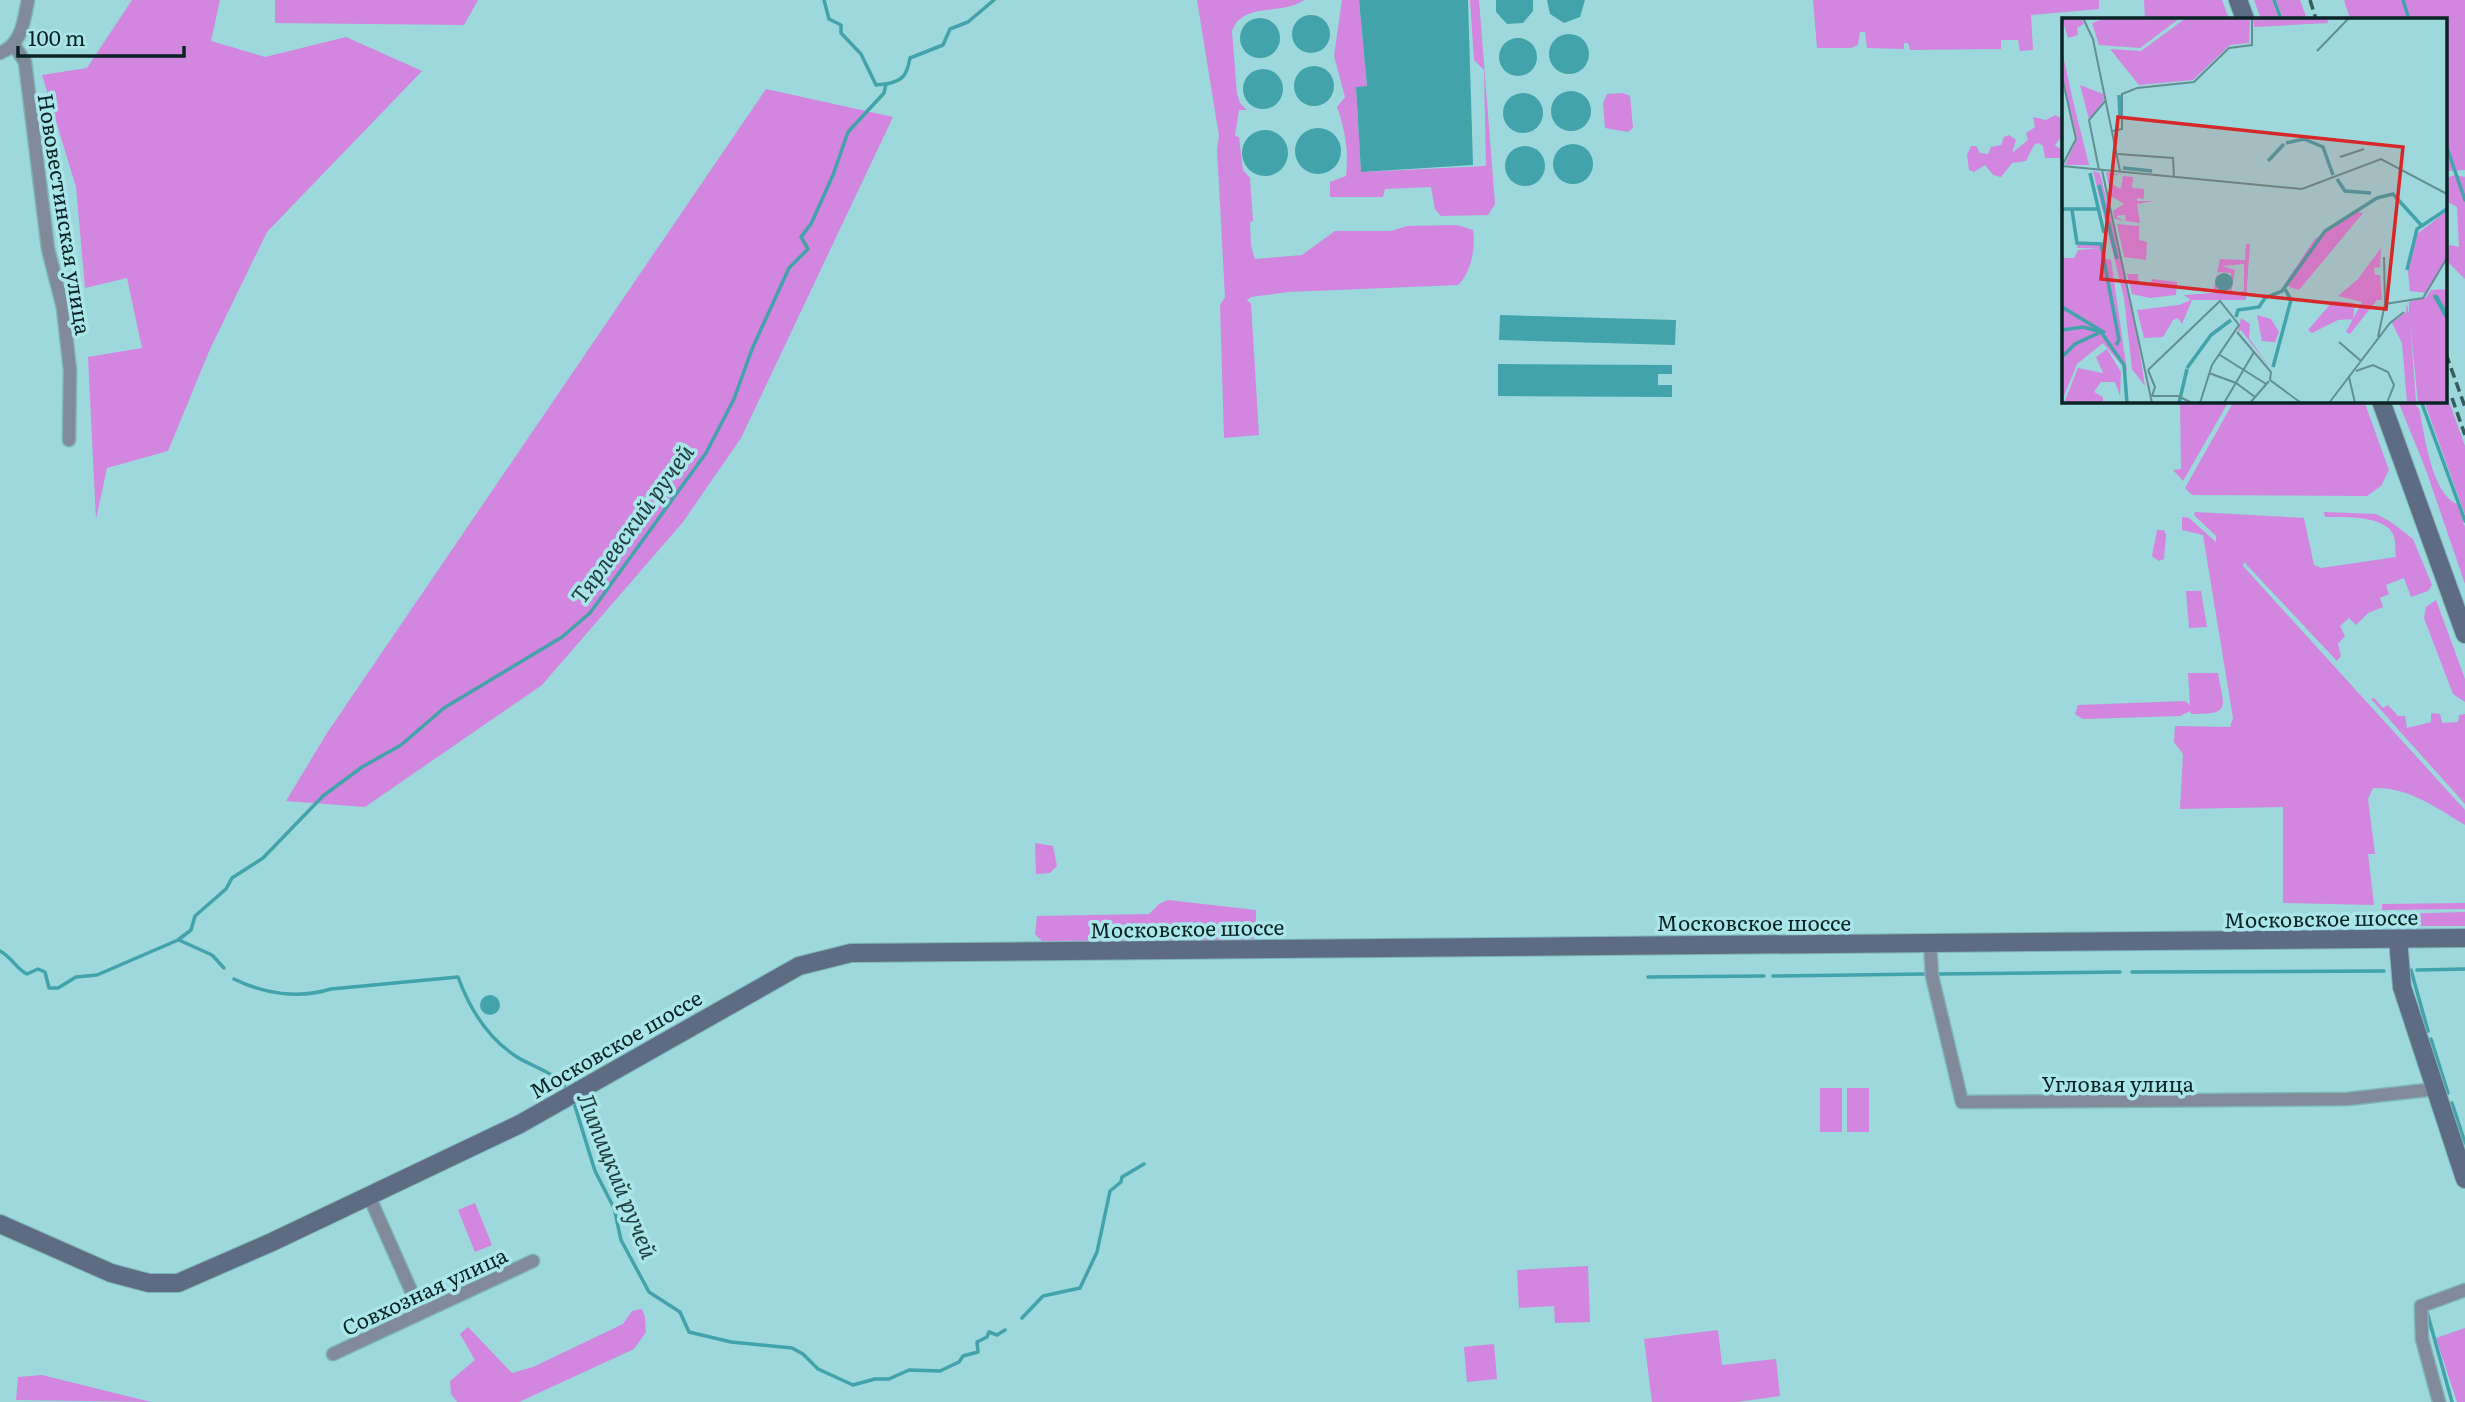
<svg xmlns="http://www.w3.org/2000/svg" width="2465" height="1402" font-family="Literata,serif">
  <style>
    .green { fill: #d286df }
    .water { fill: #42a3aa }
    .lines { fill: none; stroke-linecap: round; stroke-linejoin: round }
    .stream { stroke: #42a3aa; stroke-width: 3.5 }
    .street-casing { stroke: #7fb4b7; stroke-width: 15 }
    .secondary-casing { stroke: #7fb4b7; stroke-width: 20 }
    .street { stroke: #818a9b; stroke-width: 12 }
    .secondary { stroke: #5d6b83; stroke-width: 18 }
    .rail { stroke: #385c5e; stroke-width: 3.5; stroke-dasharray: 10 5; stroke-linecap: butt }
    .labels { text-anchor: middle; dominant-baseline: central; stroke-width: 7; stroke-linejoin: round; paint-order: stroke }
    .street-label { font-size: 21px; fill: #0a2324; stroke: #a9e5e9 }
    .water-label { font-size: 23px; font-style: italic; fill: #214042; stroke: #a9e5e9 }
    .inset-river { fill: none; stroke: #42a3aa; stroke-width: 3.5 }
    .inset-road { fill: none; stroke: #629092; stroke-width: 2 }
    .view { fill: #d62828; fill-opacity: 0.15; stroke: #d62828; stroke-width: 3.5 }
    .inset-edge { fill: none; stroke: #0a2324; stroke-width: 3.5 }
  </style>
  <rect width="100%" height="100%" fill="#9cd8dc"/>
  <g class="green">
    <path d="M132,0H220L211,41L265,57L346,37L422,71L267,232L210,349L168,451L107,468L96,519L88,357L142,348L127,278L85,288L76,187L42,75L87,68Z"/>
    <path d="M275,0H478L464,25L275,23Z"/>
    <path d="M1197,0H1304C1282,16 1243,1 1232,31L1237,94L1240,103L1247,110H1239L1235,136L1239,137L1243,170L1250,178L1253,221L1250,222L1251,246L1255,259L1302,255L1335,231H1391L1407,226L1457,225L1473,230C1476,247 1471,273 1458,285L1288,292L1251,297L1247,300L1251,304L1259,435L1224,438L1220,305L1225,297L1217,149L1219,136Z"/>
    <path d="M1342,0H1359L1367,87L1356,88L1361,172L1486,166L1484,70L1474,60L1470,0H1479L1495,204L1488,215L1441,216L1435,209L1431,187L1385,189L1383,197H1330V182L1346,176C1349,152 1345,129 1337,107L1345,97L1334,56Z"/>
    <path d="M1813,0H2099V9L2031,15L2033,50L2020,51L2018,40H2001V49L1910,50L1908,43H1904V49L1867,48L1865,32H1860L1858,45L1851,48H1817Z"/>
    <path d="M2144,0H2222L2229,19H2145Z"/>
    <path d="M2254,0H2272L2279,19H2261Z"/>
    <path d="M2276,0H2300L2307,19H2283Z"/>
    <path d="M2344,0H2465V170L2446,171V19H2350Z"/>
    <path d="M766,89L893,117L741,438L683,522L542,685L365,807L286,801L327,733Z"/>
    <path d="M1623,93L1630,96L1633,128L1628,132L1605,128L1603,103L1607,94Z"/>
    <path d="M2055,115L2064,120V139L2061,137L2055,145L2061,150V158H2045L2043,146L2039,143L2034,145L2026,161L2012,163L2001,177L1993,175L1985,165L1974,172L1969,170L1967,155L1971,146H1976L1980,153L1988,154L1991,147L2001,145L2004,137L2009,135L2016,140L2012,153L2028,140L2026,133L2035,127L2033,117L2046,120Z"/>
    <path d="M2455,175L2465,177V279L2446,260V248L2450,245L2459,247L2457,207L2446,201V178Z"/>
    <path d="M2446,393L2465,446V515L2424,401H2446Z"/>
    <path d="M2180,401H2229L2183,481L2173,470L2181,469Z"/>
    <path d="M2234,401H2364L2389,470L2381,486L2367,496L2192,495L2185,488Z"/>
    <path d="M2398,401H2412L2419,409C2425,435 2431,493 2457,504L2465,527V584L2426,470Z"/>
    <path d="M2195,512L2304,518L2314,565L2321,568L2396,557C2395,550 2396,540 2393,534C2384,515 2342,517 2325,517L2324,512L2376,514L2391,522L2413,539L2432,585L2428,591L2411,597L2404,578L2386,585L2389,594L2380,598L2383,607L2368,613L2356,625L2349,618L2340,626L2345,636L2338,644L2341,656L2337,661L2244,562L2243,566L2465,810V825C2435,807 2409,787 2373,788L2368,799L2375,854H2368L2374,905L2283,903V807L2180,809L2183,754L2174,742L2175,726L2230,727L2233,718L2203,535L2182,530V517L2189,518L2216,542V536L2194,515Z"/>
    <path d="M2157,530H2164L2166,535L2164,559L2159,561L2152,556Z"/>
    <path d="M2186,591H2201L2207,627L2189,628Z"/>
    <path d="M2436,600L2465,679V702L2453,694L2424,618L2426,607Z"/>
    <path d="M2188,673H2218C2224,709 2232,714 2191,714L2190,711L2180,716L2083,719L2075,714L2078,705L2185,701L2190,705Z"/>
    <path d="M2374,698L2383,708L2388,705L2398,716H2405L2407,728L2431,722V713L2440,714L2442,723L2458,722L2459,715L2465,714V804L2371,699Z"/>
    <path d="M1035,843L1053,846L1057,866L1050,873L1036,874Z"/>
    <path d="M1168,900L1256,910V935L1253,939L1238,940L1042,941L1035,934L1037,916L1149,914L1159,904Z"/>
    <path d="M2465,903V909L2382,910V904Z"/>
    <path d="M2465,912V926H2407L2396,914Z"/>
    <rect x="1820" y="1088" width="22" height="44"/>
    <rect x="1847" y="1088" width="22" height="44"/>
    <path d="M475,1203L492,1245L475,1252L458,1210Z"/>
    <path d="M1588,1266L1590,1322L1555,1323L1554,1306L1519,1308L1517,1270Z"/>
    <path d="M642,1309L645,1317L646,1332L634,1349L519,1402H457L451,1394L450,1381L475,1360L460,1334L468,1327L512,1373L533,1367L623,1324L632,1311Z"/>
    <path d="M2465,1328V1402H2457L2436,1338Z"/>
    <path d="M1718,1330L1722,1365L1776,1359L1780,1396L1737,1402H1652L1644,1339Z"/>
    <path d="M1494,1344L1497,1379L1467,1382L1464,1347Z"/>
    <path d="M42,1375L151,1402L16,1400L18,1377Z"/>
  </g>
  <g class="water">
    <path d="M1359,0H1468L1473,165L1361,172L1356,87L1367,86Z"/>
    <path d="M1496,0H1533V11L1523,23L1507,24L1496,12Z"/>
    <path d="M1547,0H1585L1580,17L1564,23L1550,14Z"/>
    <circle cx="1311" cy="34" r="19"/>
    <circle cx="1260" cy="38" r="20"/>
    <circle cx="1569" cy="54" r="20"/>
    <circle cx="1518" cy="57" r="19"/>
    <circle cx="1314" cy="86" r="20"/>
    <circle cx="1263" cy="89" r="20"/>
    <circle cx="1571" cy="111" r="20"/>
    <circle cx="1523" cy="113" r="20"/>
    <circle cx="1318" cy="151" r="23"/>
    <circle cx="1265" cy="153" r="23"/>
    <circle cx="1573" cy="164" r="20"/>
    <circle cx="1525" cy="166" r="20"/>
    <path d="M1500,315L1676,320L1675,345L1499,340Z"/>
    <path d="M1498,364L1672,365V374H1658V385H1672V397L1498,396Z"/>
    <circle cx="490" cy="1005" r="10"/>
  </g>
  <g class="lines">
    <g class="stream">
      <path d="M824,0L829,19L841,25V33L861,54L876,85L885,84"/>
      <path d="M2274,0L2281,19"/>
      <path d="M2403,0L2409,19"/>
      <path d="M2446,145L2465,200"/>
      <path d="M2421,401L2465,521"/>
      <path d="M179,940L212,955L224,968"/>
      <path d="M0,951C12,957 16,969 27,974L38,969L45,972L49,988H58L76,977L97,975L178,940L191,930L195,916L226,889L232,878L263,858L323,796L362,767L401,745L444,708L562,637L590,613L706,453L734,399L752,349L789,268L808,249L801,237L811,224L833,175L848,132L884,93L886,84C904,81 907,74 910,58L943,45L950,29L968,22L994,0"/>
      <path d="M2411,970L2428,1031"/>
      <path d="M2417,970L2465,969"/>
      <path d="M2132,972L2384,971"/>
      <path d="M1938,974L2120,972"/>
      <path d="M1773,976L1925,974"/>
      <path d="M1648,977L1764,976"/>
      <path d="M234,979C264,994 299,999 331,989L458,977C469,1007 486,1036 514,1055C531,1067 555,1071 567,1090"/>
      <path d="M2431,1039L2448,1093"/>
      <path d="M573,1100L595,1171L614,1208L621,1240L649,1292L680,1312L689,1332L731,1342L792,1348L803,1354L818,1369L853,1385L875,1379H889L909,1370L940,1371L959,1362L963,1356L978,1352L977,1342L987,1337L989,1332L997,1335L1005,1330"/>
      <path d="M2452,1103L2465,1143"/>
      <path d="M2427,1312L2452,1402"/>
      <path d="M1022,1318L1043,1296L1080,1288L1097,1252L1110,1191L1121,1182L1122,1177L1144,1164"/>
    </g>
    <g class="street-casing">
      <g id="street">
        <path d="M14,45L25,62L48,249L63,308L70,370L69,440"/>
        <path d="M0,53C22,45 24,20 28,0"/>
        <path d="M1930,942L1932,976L1962,1102L2347,1099L2436,1089"/>
        <path d="M369,1196L421,1313"/>
        <path d="M333,1354L533,1261"/>
        <path d="M2439,1402L2422,1339L2421,1306L2465,1290"/>
      </g>
    </g>
    <g class="secondary-casing">
      <g id="secondary">
        <path d="M2238,0L2245,19"/>
        <path d="M2381,401L2465,634"/>
        <path d="M2398,939L2402,987L2465,1179"/>
        <path d="M0,1224L111,1273L149,1283H178L272,1242L520,1124L799,966L851,953L2465,938"/>
      </g>
    </g>
    <use href="#street" class="street"/>
    <use href="#secondary" class="secondary"/>
    <g class="rail">
      <path d="M2310,0L2316,19"/>
      <path d="M2446,354L2465,407"/>
      <path d="M2452,398L2465,435"/>
    </g>
  </g>
  <g class="labels">
    <g class="street-label">
      <text transform="translate(66 214) rotate(81)">Нововестинская улица</text>
      <text transform="translate(2321 917) rotate(-1)">Московское шоссе</text>
      <text x="1754" y="921">Московское шоссе</text>
      <text transform="translate(1187 927) rotate(-1)">Московское шоссе</text>
      <text transform="translate(615 1043) rotate(-30)">Московское шоссе</text>
      <text x="2118" y="1082">Угловая улица</text>
      <text transform="translate(424 1290) rotate(-25)">Совхозная улица</text>
    </g>
    <g class="water-label">
      <text transform="translate(631 523) rotate(-54)">Тярлевский ручей</text>
      <text transform="translate(619 1175) rotate(68)">Липицкий ручей</text>
    </g>
  </g>
  <g transform="translate(2062 18)">
    <rect width="385" height="385" fill="#9cd8dc"/>
    <path d="M0,0H19L22,6L15,10L16,17L6,20ZM44,0H118L78,30L37,27L30,5ZM124,0H188L187,25L168,27L131,62L77,67L48,31L79,33ZM191,0H265L266,5L192,9ZM0,33L11,83L27,147H3L15,121L0,56ZM18,67L41,76L42,82L27,101ZM31,153L38,155L70,287L83,368L70,351L62,280ZM44,154L60,157H49L48,165L59,171L61,158L71,159L70,170L82,171V181L75,180V183H93L75,186L78,205L64,203L63,197L54,198L62,204L52,200L51,193L62,186L49,178ZM292,193L301,195L237,272L222,267L252,222ZM385,193V239L365,275L348,273L346,254L355,216ZM55,206L77,208V222L85,224L84,242L62,239ZM16,225L42,228L44,241L49,242L65,353L41,325L15,346L0,383V240H12L16,232L37,230H15ZM184,226H188L184,282H130L120,306L116,300L111,302L101,319L82,320L75,292L117,287L129,282L122,277L151,275L158,241L183,242ZM182,246V273L169,276L173,252L160,248ZM155,254L169,255L167,275L155,274ZM319,230L318,249L312,250L313,257H318L320,282H315L288,316L284,314L300,284L276,278L296,261ZM65,256H76L77,266L89,265L90,261L115,264L114,277L88,280L70,276ZM385,271V385H356L348,304L354,384L345,385L340,325L330,305L344,294L345,285L347,297V284L364,279L369,272ZM271,283L293,285L291,301L276,302L250,315L246,312ZM195,297L209,301L217,314L213,324L200,323ZM179,300L188,306L187,320L209,351L179,312L176,314ZM45,331L59,354L58,378L53,364H39L32,374L41,379V385H2L16,350L41,355L34,339Z" fill="#d286df" fill-rule="evenodd"/>
    <path d="M153 264a9 9 0 1 1 18 0a9 9 0 1 1-18 0Z" fill="#42a3aa"/>
    <path class="inset-river" d="M57,77L58,99M224,125L242,121L261,129L271,157M206,143L222,126M61,150L90,153M28,155L42,215M275,161L283,173L309,175M37,167L55,241M0,191H37M10,192L15,225L39,226L57,322L54,327M345,252L355,211L385,191M372,277L385,300M374,278L385,297M0,289L43,315M174,299L176,292L197,289L203,280L220,273L263,213L315,180L331,176L360,208M0,312L21,309L36,313M0,339L13,326L39,314L62,347L65,385M211,349L229,282L223,271M125,350L149,317L169,302M117,385L125,351"/>
    <path class="inset-road" d="M21,0L31,21L58,153M255,33L287,0M0,59L14,121L0,148M51,113L60,111V76L75,70L132,64L167,30L190,27V0M56,136L111,140L112,159M278,139L302,131M0,148L240,171L319,141L385,176M37,152L27,102L44,82M40,152L90,385M323,286L361,280L385,240M175,314L209,354L208,362M316,319L323,286L322,239M277,324L299,343M158,337L204,366M86,352L158,283L177,307L150,347L138,385M86,352L93,369L90,378M294,353L311,347L326,354L332,367L325,385M147,355L174,365L193,379M287,359L293,385M208,362L239,385M90,378H116L130,385M162,385L192,334M188,385L207,363M267,385L328,305L342,294"/>
    <path class="view" d="M56,99L341,129L324,291L39,261Z"/>
    <rect width="385" height="385" class="inset-edge"/>
  </g>
  <path d="M18 46v10h166v-10" fill="none" stroke="#0a2324" stroke-width="3.5"/>
  <text x="28" y="46" font-size="21" fill="#0a2324" stroke="#a9e5e9" stroke-width="5" paint-order="stroke">100 m</text>
</svg>
